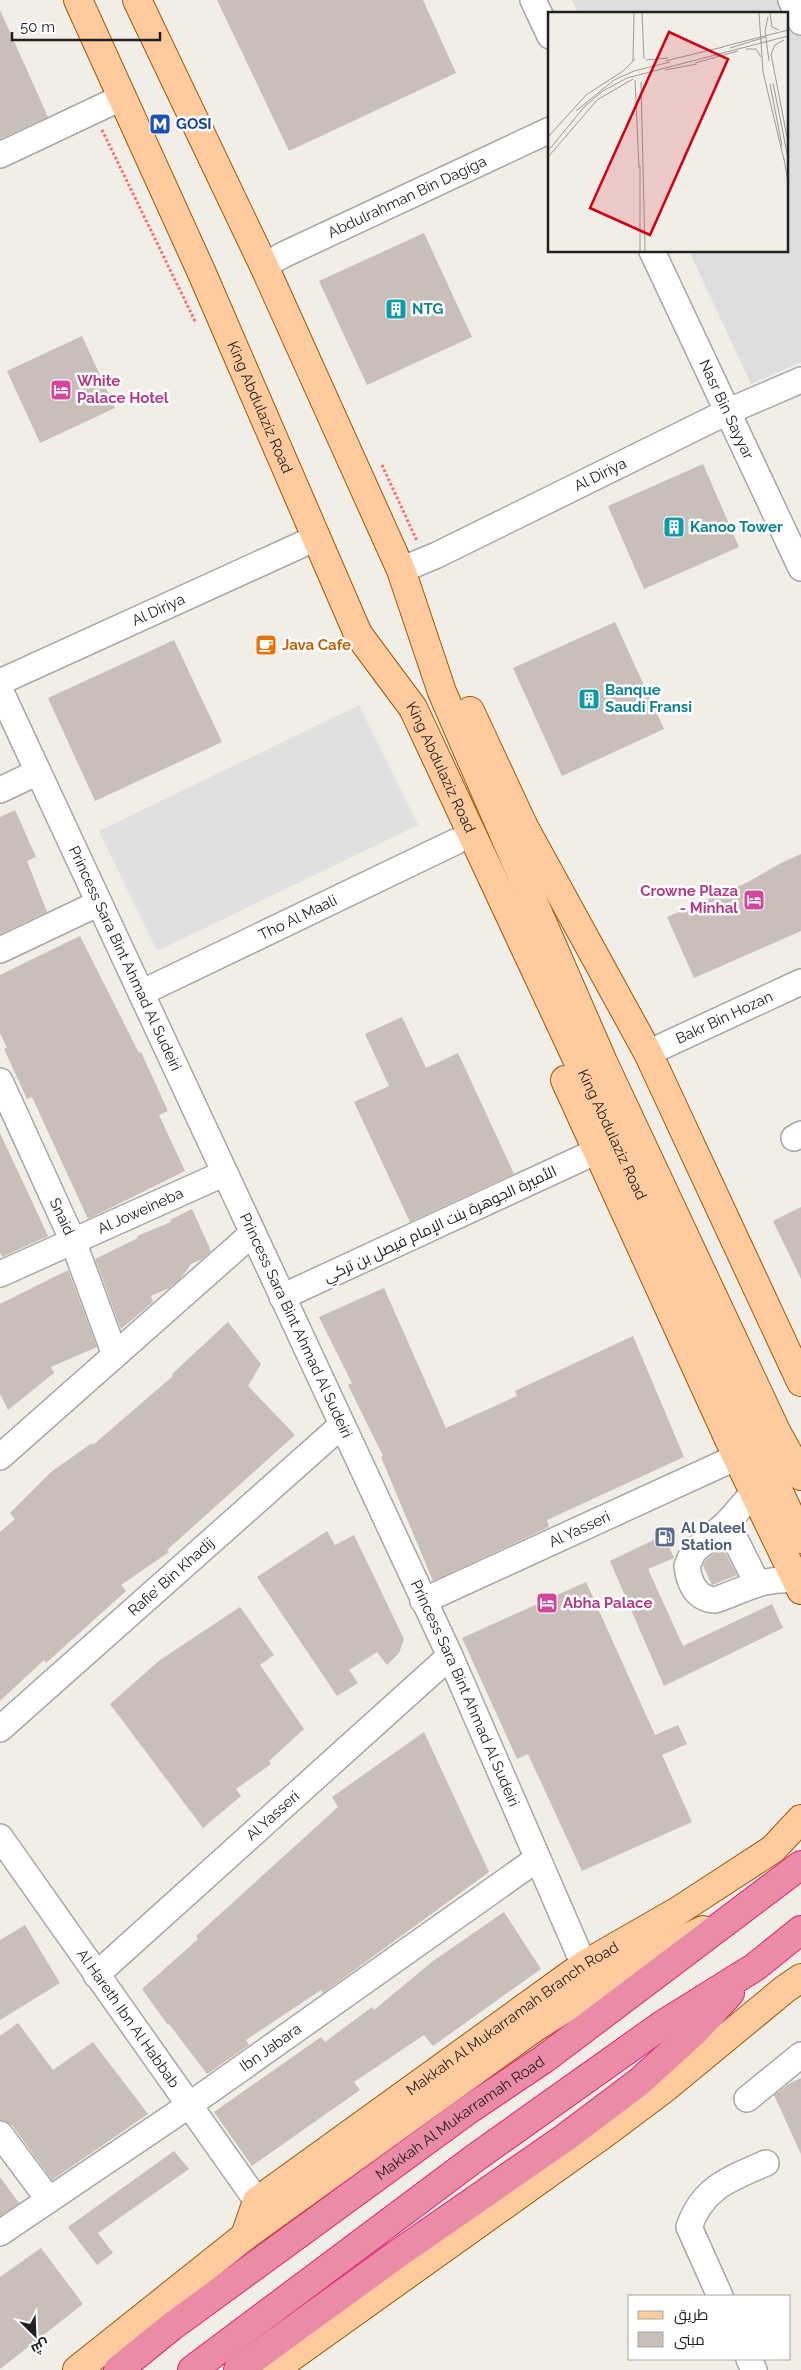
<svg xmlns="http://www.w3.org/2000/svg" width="801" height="2370" font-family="Raleway,Cairo,sans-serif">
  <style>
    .residential { fill: #dedddd }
    .parking { fill: #e0e0e0 }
    .building { fill: #c9beb9 }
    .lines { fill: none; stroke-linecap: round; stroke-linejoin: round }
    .minor-casing { stroke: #a7a7a7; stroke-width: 28 }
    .major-casing { stroke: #9d5900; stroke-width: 30 }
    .highway-casing { stroke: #e32077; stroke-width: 30 }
    .path { stroke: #ff6a6a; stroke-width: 3; stroke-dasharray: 2.5 2.5; stroke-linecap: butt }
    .minor { stroke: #fff; stroke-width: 25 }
    .major { stroke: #ffcb9e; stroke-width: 28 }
    .highway { stroke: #eb8ca7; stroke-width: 28 }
    .labels { text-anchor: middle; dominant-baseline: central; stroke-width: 5; stroke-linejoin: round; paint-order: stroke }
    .transit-label { font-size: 15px; font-weight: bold; fill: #164399; stroke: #fff; text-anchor: start }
    .street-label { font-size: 15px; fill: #202020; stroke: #fff }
    .culture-label { font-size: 15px; font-weight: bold; fill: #0d838f; stroke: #fff; text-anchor: start }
    .hotel-label { font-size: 15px; font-weight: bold; fill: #b23c85; stroke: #fff; text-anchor: start }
    .food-label { font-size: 15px; font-weight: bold; fill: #c56008; stroke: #fff; text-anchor: start }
    .service-label { font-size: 15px; font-weight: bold; fill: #4e5e75; stroke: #fff; text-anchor: start }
    .inset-road { fill: none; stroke: #9d9b97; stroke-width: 1 }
    .view { fill: #d10016; fill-opacity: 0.15; stroke: #d10016; stroke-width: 2.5 }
    .inset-edge { fill: none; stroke: #202020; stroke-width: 2.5 }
  </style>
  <rect width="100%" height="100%" fill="#f1ede7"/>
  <path class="residential" d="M572,0H801V362L751,384L689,251H787V14H579Z"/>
  <path class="parking" d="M359,705L418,825L157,951L99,831Z"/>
  <g class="building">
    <path d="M217,0H423L456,73L289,151Z"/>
    <path d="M0,10L48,117L0,139Z"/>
    <path d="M424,233L472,337L367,385L319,281Z"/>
    <path d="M82,336L115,408L40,443L7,371Z"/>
    <path d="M703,464L739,547L644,589L608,506Z"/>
    <path d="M615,622L664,729L562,776L513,668Z"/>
    <path d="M174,640L222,742L95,801L48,698Z"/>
    <path d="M15,810L36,857L27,861L47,912L0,934V817Z"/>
    <path d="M801,854V931L694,978L667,917L748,882L781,863Z"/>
    <path d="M80,936L139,1053L141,1052L168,1111L159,1115L185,1171L88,1219L32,1097L27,1099L4,1049L7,1048L0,1033V975Z"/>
    <path d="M402,1017L426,1068L458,1053L514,1174L410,1222L354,1102L389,1086L365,1034Z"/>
    <path d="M0,1133L48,1236L2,1257L0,1252Z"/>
    <path d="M801,1207V1279L773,1221Z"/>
    <path d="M192,1209L211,1251L202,1259L191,1264L181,1278L169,1288L151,1296L153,1302L121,1329L95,1259L138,1238L137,1236L171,1222L170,1220Z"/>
    <path d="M68,1270L97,1347L51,1367L54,1373L8,1410L0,1394V1304Z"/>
    <path d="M384,1288L446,1428L517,1396L515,1391L633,1336L684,1457L547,1520L549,1527L433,1581L381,1457L383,1456L348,1385L352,1383L319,1317Z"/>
    <path d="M228,1322L261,1364L248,1386L295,1435L167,1550L169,1552L121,1585L126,1591L46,1663L44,1660L0,1701V1532L15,1519L10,1513L51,1472L92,1443L93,1445L173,1376L172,1374Z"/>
    <path d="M327,1531L335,1545L354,1535L404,1639L399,1653L387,1665L377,1652L349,1670L358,1683L337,1696L257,1577Z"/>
    <path d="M664,1535L674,1558L648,1569L683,1646L772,1604L783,1628L664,1686L610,1561Z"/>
    <path d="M722,1546L737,1575L712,1585L703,1566L705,1561Z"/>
    <path d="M586,1582L655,1735L678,1725L687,1744L662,1755L692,1822L582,1871L528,1754L517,1759L462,1638Z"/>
    <path d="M240,1607L274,1655L260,1665L304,1729L269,1761L271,1764L236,1789L241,1796L203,1828L110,1704L160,1660Z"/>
    <path d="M424,1732L489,1872L323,1993L321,1990L246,2040L249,2045L207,2074L169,2024L168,2025L142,1989L198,1939L196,1936L338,1807L332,1797Z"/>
    <path d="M504,1912L541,1969L433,2046L424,2035L354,2082L360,2090L252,2166L214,2112L321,2037L325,2042L372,2007L374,2010L433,1961Z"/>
    <path d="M25,1925L60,1983L0,2020V1940Z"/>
    <path d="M18,2023L53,2070L93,2042L148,2114L52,2180L12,2125L0,2120V2036Z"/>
    <path d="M801,2078V2154L774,2095L790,2083Z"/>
    <path d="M174,2151L189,2169L98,2233L113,2253L97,2265L68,2227Z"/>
    <path d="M0,2177L19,2203L0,2216Z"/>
    <path d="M41,2248L83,2304L0,2369V2277Z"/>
  </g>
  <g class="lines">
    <g class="minor-casing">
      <g id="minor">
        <path d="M533,0L550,36"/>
        <path d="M791,0L801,22"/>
        <path d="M0,155L123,97"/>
        <path id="s1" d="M652,251L801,568"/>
        <path id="s2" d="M264,266L283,255L550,130"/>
        <path id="s3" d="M401,570L437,555L729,411L801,380"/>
        <path id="s4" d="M0,682L316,538"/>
        <path id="s5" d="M0,690L450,1656L584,1965"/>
        <path d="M0,790L38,772"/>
        <path d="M0,950L99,903"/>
        <path id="s6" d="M141,993L455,842"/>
        <path id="s7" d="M648,1053L801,982"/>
        <path id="s8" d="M0,1081L73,1241L115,1355"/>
        <path d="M794,1138L801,1134"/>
        <path id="s9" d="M0,1274L225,1173"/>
        <path d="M282,1297L597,1151"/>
        <path d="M0,1457L253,1233"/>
        <path d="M754,1492L727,1523L693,1552L687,1566C689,1583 696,1599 715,1600C748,1589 759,1578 796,1580"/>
        <path d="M727,1523L757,1583"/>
        <path id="s10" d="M423,1601L737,1457"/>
        <path id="s11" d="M0,1729L342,1425"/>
        <path id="s12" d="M0,1837L257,2201"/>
        <path id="s13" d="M96,1975L450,1656"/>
        <path d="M747,2099L801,2055"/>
        <path d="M0,2134L49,2200"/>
        <path id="s14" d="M0,2233L188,2106L537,1859"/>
        <path d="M720,2296L689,2227C703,2187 730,2179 766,2163"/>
        <path d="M749,2359L754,2370"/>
      </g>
    </g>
    <g class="major-casing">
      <g id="major">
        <path id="s15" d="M78,0L201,271L358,634L413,708L801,1539"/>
        <path d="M137,0L264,266L401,570L442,692L603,1062L777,1433L801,1476"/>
        <path d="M470,711L524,827L648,1053L801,1382"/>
        <path d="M565,1080L737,1457L801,1590"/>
        <path id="s16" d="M245,2236L257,2201L584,1965L678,1911L773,1849L801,1819"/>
        <path d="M77,2370L245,2236L534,2028L635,1964L703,1930"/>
        <path d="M273,2370L605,2133L665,2088L785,1989L801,1978"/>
      </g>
    </g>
    <g class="highway-casing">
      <g id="highway">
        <path id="s17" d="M118,2370L171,2327L471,2108L544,2059L801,1865"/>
        <path d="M192,2370L475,2158L662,2025L755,1967L801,1930"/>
        <path d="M238,2370L396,2255L566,2137L639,2082L694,2032L730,1993"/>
      </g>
    </g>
    <g class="path">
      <path d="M102,130L196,323"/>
      <path d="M382,465L417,541"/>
    </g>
    <use href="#minor" class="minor"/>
    <use href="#major" class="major"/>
    <use href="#highway" class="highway"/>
  </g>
  <defs>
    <g id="metro-square" transform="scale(1.125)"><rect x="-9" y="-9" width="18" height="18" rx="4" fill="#1a4fb4" stroke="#fff"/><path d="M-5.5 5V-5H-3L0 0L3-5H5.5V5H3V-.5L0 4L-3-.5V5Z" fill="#fff"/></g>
    <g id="building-square" transform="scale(1.125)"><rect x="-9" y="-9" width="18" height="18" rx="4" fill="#0f9aa8" stroke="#fff"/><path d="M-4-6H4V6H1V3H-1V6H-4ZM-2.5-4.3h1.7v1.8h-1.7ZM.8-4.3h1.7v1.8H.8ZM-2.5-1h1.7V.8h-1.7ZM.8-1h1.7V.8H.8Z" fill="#fff"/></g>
    <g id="hotel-square" transform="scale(1.125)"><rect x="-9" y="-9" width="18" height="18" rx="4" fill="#d1479c" stroke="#fff"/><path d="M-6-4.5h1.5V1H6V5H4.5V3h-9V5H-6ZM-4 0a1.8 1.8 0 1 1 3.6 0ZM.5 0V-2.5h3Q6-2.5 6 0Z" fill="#fff"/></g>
    <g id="cafe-square" transform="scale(1.125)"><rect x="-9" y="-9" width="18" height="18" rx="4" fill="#e8710a" stroke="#fff"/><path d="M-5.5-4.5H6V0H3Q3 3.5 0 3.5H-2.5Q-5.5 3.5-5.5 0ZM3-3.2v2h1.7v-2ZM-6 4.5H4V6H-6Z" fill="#fff"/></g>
    <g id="fuel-square" transform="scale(1.125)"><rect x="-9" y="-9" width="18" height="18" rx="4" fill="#5c6f8a" stroke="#fff"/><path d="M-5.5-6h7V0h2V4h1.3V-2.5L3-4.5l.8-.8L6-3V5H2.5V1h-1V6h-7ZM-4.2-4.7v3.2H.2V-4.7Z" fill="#fff"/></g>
  </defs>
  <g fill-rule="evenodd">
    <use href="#metro-square" x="160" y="124"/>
    <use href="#building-square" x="396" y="309"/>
    <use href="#hotel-square" x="61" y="390"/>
    <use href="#building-square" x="674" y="527"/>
    <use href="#cafe-square" x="266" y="645"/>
    <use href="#building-square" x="589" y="699"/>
    <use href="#hotel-square" x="754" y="900"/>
    <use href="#fuel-square" x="665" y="1537"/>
    <use href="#hotel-square" x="547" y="1603"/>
  </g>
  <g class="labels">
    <g class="transit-label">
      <text x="176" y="124">GOSI</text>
    </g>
    <g class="street-label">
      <text stroke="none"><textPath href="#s2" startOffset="159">Abdulrahman Bin Dagiga</textPath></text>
      <text stroke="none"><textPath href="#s15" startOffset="446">King Abdulaziz Road</textPath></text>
      <text stroke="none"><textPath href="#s1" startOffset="175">Nasr Bin Sayyar</textPath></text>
      <text stroke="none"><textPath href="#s3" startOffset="221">Al Diriya</textPath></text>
      <text stroke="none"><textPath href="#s4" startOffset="174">Al Diriya</textPath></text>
      <text stroke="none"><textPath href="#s15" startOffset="851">King Abdulaziz Road</textPath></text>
      <text stroke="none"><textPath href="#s6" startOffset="174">Tho Al Maali</textPath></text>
      <text stroke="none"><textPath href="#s5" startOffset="296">Princess Sara Bint Ahmad Al Sudeiri</textPath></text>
      <text stroke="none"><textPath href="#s7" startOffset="84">Bakr Bin Hozan</textPath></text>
      <text stroke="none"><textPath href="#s15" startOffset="1256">King Abdulaziz Road</textPath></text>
      <text stroke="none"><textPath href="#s9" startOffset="154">Al Joweineba</textPath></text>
      <text stroke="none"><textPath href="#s8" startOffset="149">Snaid</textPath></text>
      <text transform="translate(440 1224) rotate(-25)">الأميرة الجوهرة بنت الإمام فيصل بن تركي</text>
      <text stroke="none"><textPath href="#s5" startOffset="701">Princess Sara Bint Ahmad Al Sudeiri</textPath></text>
      <text stroke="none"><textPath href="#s10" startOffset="172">Al Yasseri</textPath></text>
      <text stroke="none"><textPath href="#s11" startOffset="229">Rafie' Bin Khadij</textPath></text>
      <text stroke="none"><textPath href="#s5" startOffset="1106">Princess Sara Bint Ahmad Al Sudeiri</textPath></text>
      <text stroke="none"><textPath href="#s13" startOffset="238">Al Yasseri</textPath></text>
      <text stroke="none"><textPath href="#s16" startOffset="351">Makkah Al Mukarramah Branch Road</textPath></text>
      <text stroke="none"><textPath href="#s12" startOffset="222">Al Hareth Ibn Al Habbab</textPath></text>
      <text stroke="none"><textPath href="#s14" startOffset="328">Ibn Jabara</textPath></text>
      <text stroke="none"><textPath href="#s17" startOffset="425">Makkah Al Mukarramah Road</textPath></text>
    </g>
    <g class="culture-label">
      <text x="412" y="309">NTG</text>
      <text x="690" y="527">Kanoo Tower</text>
      <text x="605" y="690">Banque<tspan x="605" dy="17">Saudi Fransi</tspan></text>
    </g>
    <g class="hotel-label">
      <text x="77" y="381">White<tspan x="77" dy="17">Palace Hotel</tspan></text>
      <text x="738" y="891" text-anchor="end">Crowne Plaza<tspan x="738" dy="17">- Minhal</tspan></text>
      <text x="563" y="1603">Abha Palace</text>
    </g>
    <g class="food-label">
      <text x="282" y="645">Java Cafe</text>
    </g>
    <g class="service-label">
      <text x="681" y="1528">Al Daleel<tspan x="681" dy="17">Station</tspan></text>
    </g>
  </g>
  <g transform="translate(548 12)">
    <rect width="240" height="240" fill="#f1ede7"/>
    <path class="inset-road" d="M94,1L96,47M211,1L215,60L236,148M222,1L224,15L231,18M220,5L217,19L221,49M236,28L227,33L223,42L240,130M174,35L240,18M182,36L218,25M198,37H208L213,45M98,48L120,46M85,49L86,1M117,49L175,35M147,51L190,39M117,58L149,52M87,68L91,156M93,70L97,239M225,71L240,146M222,72L234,134M28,99L66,68L86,59L122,50M0,125L38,83L75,59L87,47M0,139L37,94L55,79L79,66L240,24M0,145L49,88L85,67M236,147L240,170M92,154V239"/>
    <path class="view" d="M121,20L180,47L102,223L42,196Z"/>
    <rect width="240" height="240" class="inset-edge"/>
  </g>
  <rect x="628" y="2295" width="162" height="65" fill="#ffffff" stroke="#a6a6a6"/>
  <rect x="638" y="2311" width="25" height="8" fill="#ffcb9e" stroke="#a6a6a6"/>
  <text x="674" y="2320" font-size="15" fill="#202020">طريق</text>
  <rect x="638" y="2332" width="25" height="15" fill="#c9beb9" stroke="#a6a6a6"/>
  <text x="674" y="2345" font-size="15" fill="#202020">مبنى</text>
  <g transform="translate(35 2335) rotate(156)" stroke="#ffffff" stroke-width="4" paint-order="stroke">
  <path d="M0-4L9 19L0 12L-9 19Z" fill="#202020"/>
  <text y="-8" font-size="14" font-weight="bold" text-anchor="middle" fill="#202020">ش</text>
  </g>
  <path d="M12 32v8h148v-8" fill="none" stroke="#202020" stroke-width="2.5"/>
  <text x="20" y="32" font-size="15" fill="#202020" stroke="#ffffff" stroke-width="4" paint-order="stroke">50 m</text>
</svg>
